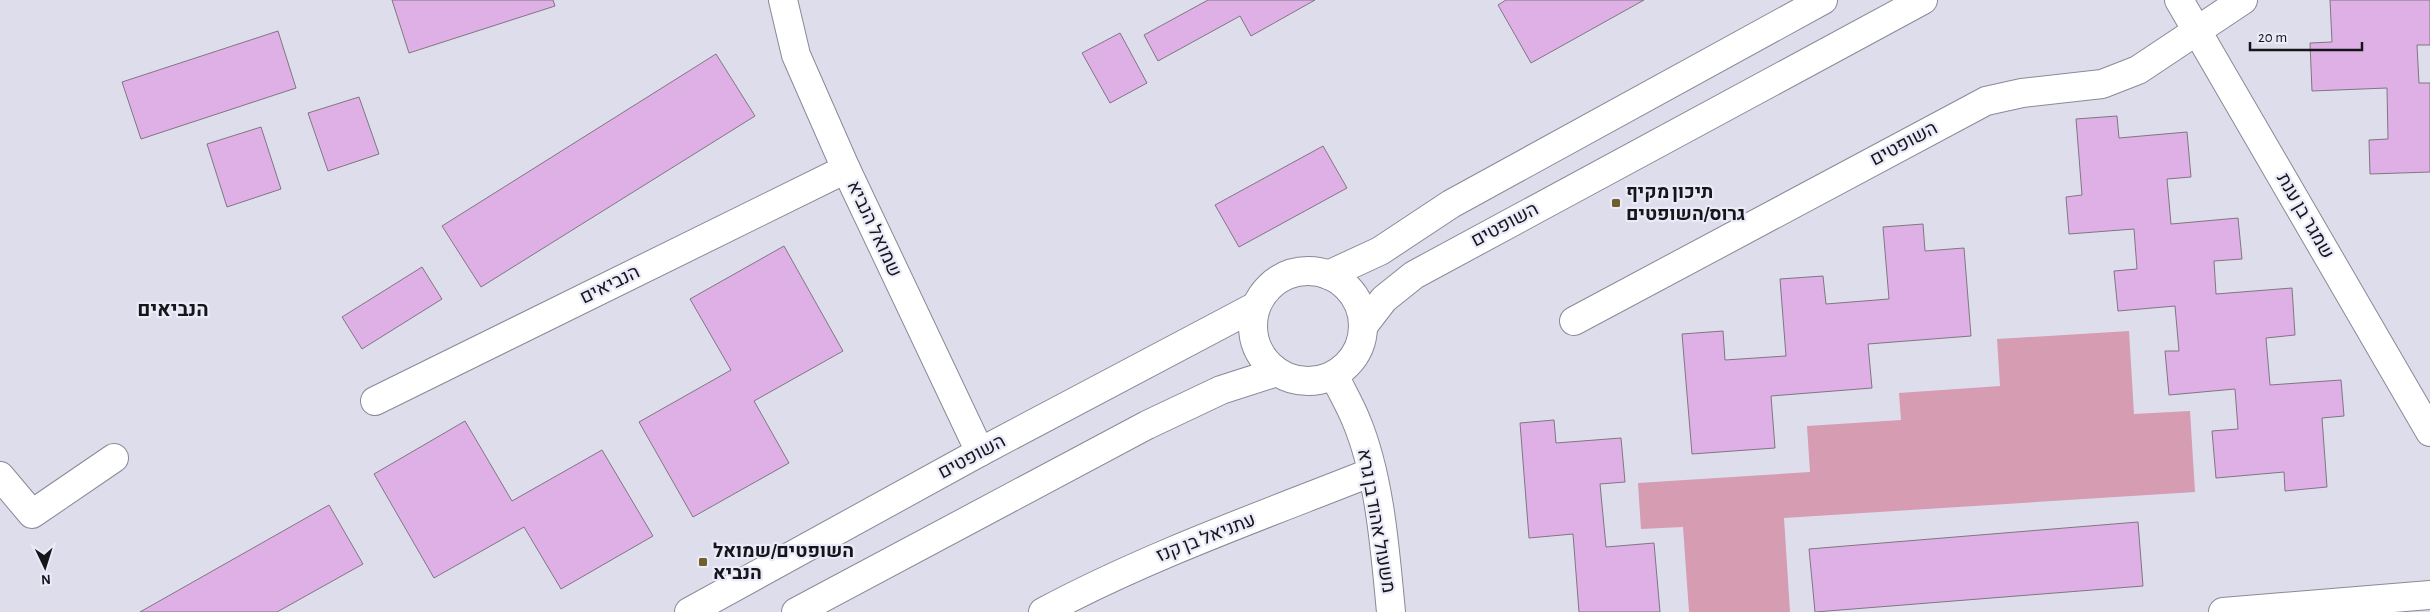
<svg xmlns="http://www.w3.org/2000/svg" width="2430" height="612" font-family="'Alegreya Sans',Heebo,sans-serif">
  <style>
    .green { fill: #d59cb2 }
    .building { fill: #dfb0e6; stroke: #807681 }
    .lines { fill: none; stroke-linecap: round; stroke-linejoin: round }
    .minor-casing { stroke: #8a8997; stroke-width: 30 }
    .minor { stroke: #fff; stroke-width: 28 }
    .poi-dot { fill: #6e5f2d; stroke: #ebeaf9; stroke-width: 2 }
    .labels { text-anchor: middle; dominant-baseline: central; stroke-width: 4.5; stroke-linejoin: round; paint-order: stroke }
    .street-label { font-size: 19px; fill: #15151a; stroke: #ebeaf9 }
    .poi-label { font-size: 19px; font-weight: bold; fill: #15151a; stroke: #ebeaf9; text-anchor: start }
    .neighbourhood-label { font-size: 20px; font-weight: bold; fill: #15151a; stroke: #ebeaf9 }
  </style>
  <rect width="100%" height="100%" fill="#deddec"/>
  <path class="green" d="M2129,331L2134,414L2190,411L2195,492L1784,518L1790,612H1689L1683,527L1641,529L1638,483L1810,472L1807,426L1901,420L1899,393L2000,386L1997,339Z"/>
  <g class="building">
    <path d="M392,0H553L555,6L409,53Z"/>
    <path d="M1208,0H1315L1251,36L1240,16L1158,61L1144,35Z"/>
    <path d="M1506,0H1644L1531,63L1498,5Z"/>
    <path d="M2330,0H2430V45H2417L2419,83H2430V172L2370,174L2369,140L2388,139L2387,88L2312,91L2310,43L2332,42Z"/>
    <path d="M278,31L296,88L141,139L122,82Z"/>
    <path d="M1120,33L1147,83L1110,103L1082,53Z"/>
    <path d="M716,54L755,116L481,287L442,226Z"/>
    <path d="M359,97L379,154L328,171L308,113Z"/>
    <path d="M2117,116L2119,138L2187,132L2191,177L2167,179L2171,224L2238,218L2242,259L2214,261L2216,294L2292,288L2295,335L2266,338L2270,385L2341,380L2344,416L2322,418L2327,487L2285,491L2284,472L2216,478L2212,431L2238,429L2235,389L2169,395L2165,351H2179L2175,306L2118,311L2114,271L2137,269L2134,229L2069,234L2066,197L2082,195L2076,119Z"/>
    <path d="M261,127L281,189L227,207L207,144Z"/>
    <path d="M1323,146L1347,188L1239,247L1215,205Z"/>
    <path d="M1923,224L1925,251L1964,248L1971,336L1868,344L1872,388L1771,396L1775,448L1692,454L1682,334L1723,331L1725,360L1786,356L1780,279L1823,276L1826,304L1889,299L1883,227Z"/>
    <path d="M784,246L843,351L754,401L789,463L693,517L639,422L731,370L690,299Z"/>
    <path d="M422,267L442,299L362,349L342,317Z"/>
    <path d="M1554,420L1556,443L1621,438L1625,482L1600,484L1606,547L1654,543L1660,612H1579L1573,534L1529,538L1520,423Z"/>
    <path d="M465,421L512,501L602,450L653,536L561,589L524,527L434,578L374,474Z"/>
    <path d="M329,505L363,564L277,612H140Z"/>
    <path d="M2138,522L2143,586L1815,612L1809,549Z"/>
  </g>
  <g class="lines">
    <g class="minor-casing">
      <g id="minor">
        <path d="M783,0L796,55L846,169L980,452"/>
        <path d="M2179,0L2430,432"/>
        <circle cx="1308" cy="326" r="55"/>
        <path d="M1328,275L1380,251L1451,204L1823,0"/>
        <path d="M1574,321L1986,101L2022,93L2102,84L2138,70L2243,0"/>
        <path d="M1364,325L1384,299L1414,275L1923,0"/>
        <path d="M1334,375C1341,390 1350,405 1356,420C1380,477 1385,550 1391,612"/>
        <path d="M375,401L846,169"/>
        <path d="M0,476L32,514L114,458"/>
        <path d="M689,612L980,452L1256,306"/>
        <path d="M796,612L1147,425L1221,390L1277,372"/>
        <path d="M1043,612C1148,556 1261,516 1372,472"/>
        <path d="M2223,612L2430,595"/>
      </g>
    </g>
    <use href="#minor" class="minor"/>
  </g>
  <g class="poi-dot">
    <rect x="1611" y="198" width="10" height="10" rx="2.5"/>
    <rect x="698" y="557" width="10" height="10" rx="2.5"/>
  </g>
  <g class="labels">
    <g class="street-label">
      <text transform="translate(1904 144) rotate(-28)">השופטים</text>
      <text transform="translate(2305 216) rotate(60)">שמגר בן ענת</text>
      <text transform="translate(1505 225) rotate(-28)">השופטים</text>
      <text transform="translate(874 229) rotate(65)">שמואל הנביא</text>
      <text transform="translate(610 285) rotate(-26)">הנביאים</text>
      <text transform="translate(972 457) rotate(-28)">השופטים</text>
      <text transform="translate(1376 521) rotate(80)">משעול אהוד בן גרא</text>
      <text transform="translate(1206 538) rotate(-21)">עתניאל בן קנז</text>
    </g>
    <g class="poi-label">
      <text x="1626" y="192">תיכון מקיף<tspan x="1626" dy="22">גרוס/השופטים</tspan></text>
      <text x="713" y="551">השופטים/שמואל<tspan x="713" dy="22">הנביא</tspan></text>
    </g>
    <g class="neighbourhood-label">
      <text x="173" y="310">הנביאים</text>
    </g>
  </g>
  <g transform="translate(45 567) rotate(176)" stroke="#ebeaf9" stroke-width="4" paint-order="stroke">
  <path d="M0-4L9 19L0 12L-9 19Z" fill="#15151a"/>
  <text y="-8" font-size="14" font-weight="bold" text-anchor="middle" fill="#15151a">N</text>
  </g>
  <path d="M2250 42v8h112v-8" fill="none" stroke="#15151a" stroke-width="2.5"/>
  <text x="2258" y="42" font-size="15" fill="#15151a" stroke="#ebeaf9" stroke-width="4" paint-order="stroke">20 m</text>
</svg>
